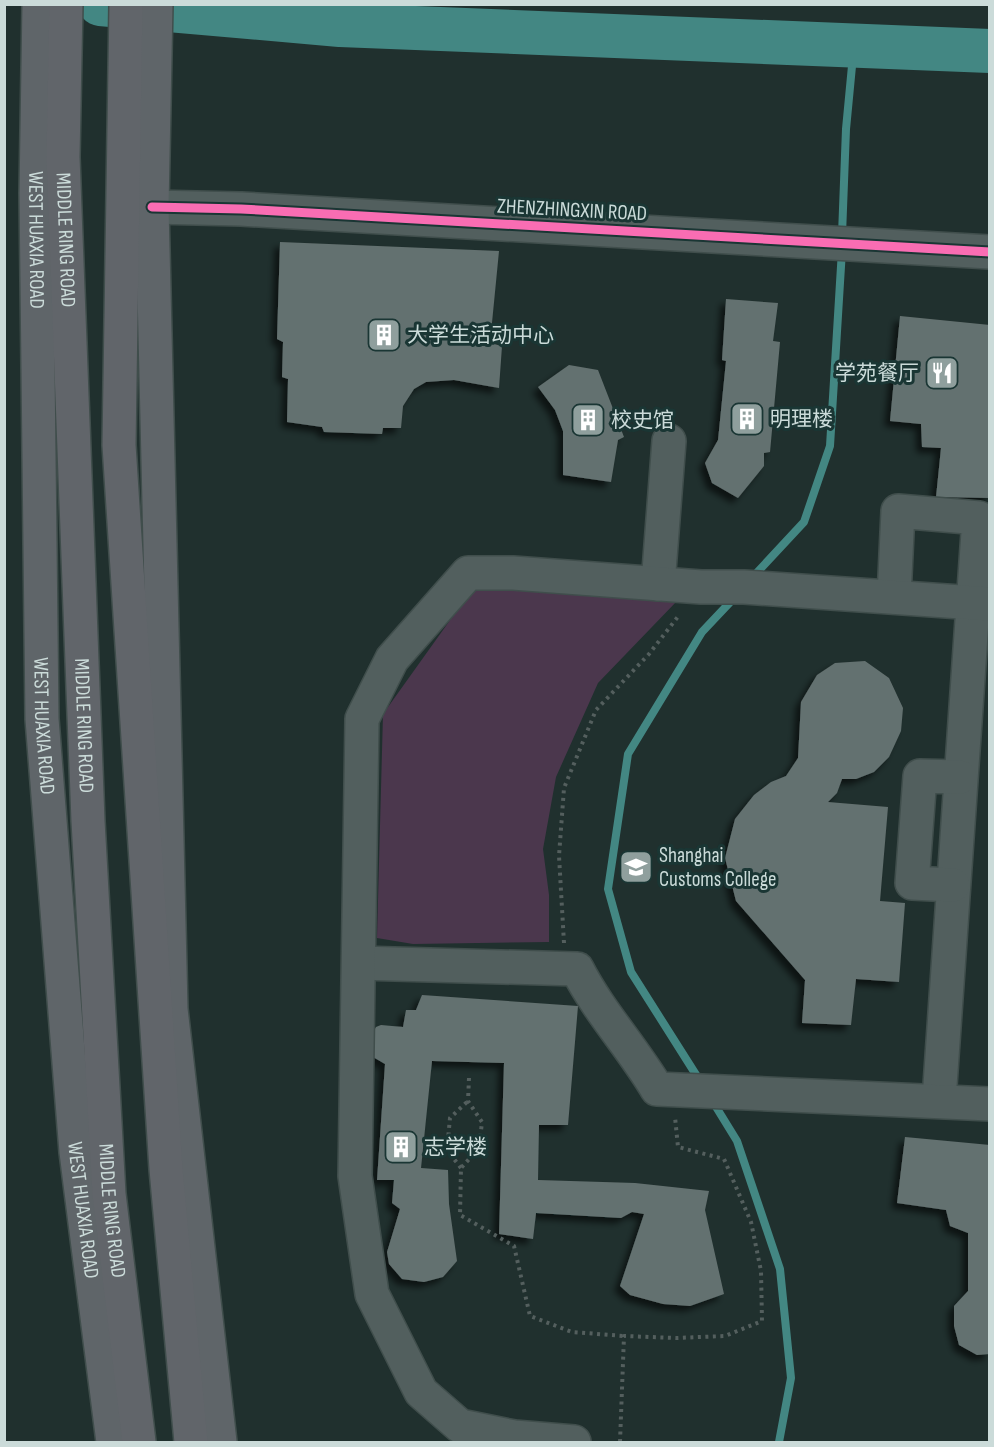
<svg xmlns="http://www.w3.org/2000/svg" width="994" height="1447" font-family="'Sofia Sans Condensed','Noto Sans SC',sans-serif">
  <style>
    .green { fill: #4b374d }
    .lines { fill: none; stroke-linecap: round; stroke-linejoin: round }
    .stream { stroke: #438783; stroke-width: 8 }
    .river { stroke: #438783; stroke-width: 44 }
    .building { fill: #647170; filter: url(#shadow) }
    .minor-casing { stroke: #404e4c; stroke-width: 36 }
    .major-casing { stroke: #404e4c; stroke-width: 36 }
    .highway-casing { stroke: #404e4c; stroke-width: 36 }
    .path { stroke: #545f5e; stroke-width: 4; stroke-dasharray: 3 4.5; stroke-linecap: butt }
    .minor { stroke: #525f5e; stroke-width: 33 }
    .major { stroke: #5f6569; stroke-width: 33 }
    .highway { stroke: #61656a; stroke-width: 33 }
    .cycleway-casing { stroke: #1a3634; stroke-width: 13 }
    .cycleway { stroke: #f96db3; stroke-width: 9 }
    .labels { text-anchor: middle; dominant-baseline: central; stroke-width: 6; stroke-linejoin: round; paint-order: stroke }
    .street-label { font-size: 21px; fill: #cbdbd9; stroke: #1a3634 }
    .poi-label { font-size: 21px; fill: #cbdbd9; stroke: #1a3634; text-anchor: start }
  </style>
  <defs>
    <filter id="shadow"><feDropShadow dx="-5.5" dy="5.5" stdDeviation="3" flood-color="#0009"/></filter>
  </defs>
  <rect width="100%" height="100%" fill="#20302e"/>
  <path class="green" d="M478,581L677,601L598,683L556,777L543,849L549,895V942L413,944L377,938L383,714Z"/>
  <g class="lines">
    <g class="stream">
      <path d="M842,235L846,129L854,45"/>
      <path d="M751,579L804,522L830,446L842,250"/>
      <path d="M700,1081L631,972L608,889L628,754L702,632L735,597"/>
      <path d="M713,1102L737,1141L780,1269L791,1378L779,1442"/>
    </g>
    <path class="river" d="M100,4L340,25L990,51"/>
  </g>
  <g class="building">
    <path d="M280,242L499,251L490,343L502,346L499,388L454,380L426,382L414,389L403,406L401,428H383L382,434L324,432L322,427L287,422L288,379L282,377L283,342L277,339Z"/>
    <path d="M726,299L778,303L773,341L780,342L770,452L764,453V466L738,498L712,483L705,463L718,440L726,361L722,360Z"/>
    <path d="M900,316L990,325V498L936,497L941,448L922,447L921,424L890,421Z"/>
    <path d="M569,365L598,370L624,437L618,440L611,482L563,475V431L555,410L538,387Z"/>
    <path d="M865,661L889,678L903,708L901,731L889,757L874,772L856,779H842L837,793L828,802L888,807L880,901L905,903L899,982L856,979L851,1025L802,1023L805,980L736,901L725,858L735,819L754,795L771,782L786,776L798,758L801,702L817,675L835,663Z"/>
    <path d="M422,995L578,1006L568,1125H539L538,1180L635,1183L709,1191L705,1210L724,1294L690,1306L663,1304L630,1295L620,1286L644,1214L632,1212L621,1218L536,1213L533,1239L499,1234L504,1063L432,1061L421,1168L448,1170L449,1204L457,1261L443,1277L424,1282L402,1279L389,1264L387,1252L400,1209L392,1203L394,1180H377L385,1064L373,1057L371,1036L376,1027L381,1025L403,1027L406,1010H416Z"/>
    <path d="M905,1137L990,1145V1354L977,1355L959,1345L954,1326V1306L968,1291V1233L950,1226L946,1210L897,1203Z"/>
  </g>
  <g class="lines">
    <g class="minor-casing">
      <g id="minor">
        <path d="M152,207L241,209L990,252"/>
        <path d="M658,584L669,441"/>
        <path d="M894,597L898,511L979,518L939,1100"/>
        <path d="M953,885L912,883L920,776L960,777"/>
        <path d="M359,963L577,969C599,1012 632,1047 657,1089L990,1104"/>
        <path d="M574,1442L514,1437L460,1426L421,1392L372,1294L355,1176L362,719L392,659L468,573H513L701,587H744L990,604"/>
      </g>
    </g>
    <g class="major-casing">
      <g id="major">
        <path id="s1" d="M39,4L36,193L42,719L76,1152L113,1442"/>
        <path d="M156,4L152,207L171,1009L220,1442"/>
      </g>
    </g>
    <g class="highway-casing">
      <g id="highway">
        <path id="s2" d="M66,4L63,157L88,821L109,1194L139,1442"/>
        <path d="M126,4L119,445L166,1169L191,1442"/>
      </g>
    </g>
    <g class="path">
      <path d="M564,943L559,856L564,788L596,710L649,654L680,614"/>
      <path d="M469,1078L468,1101L482,1122L479,1148L461,1168L460,1215L514,1246L530,1316L572,1332L624,1336"/>
      <path d="M461,1168L447,1150L450,1118L468,1101"/>
      <path d="M620,1442L624,1336L676,1338L725,1336L762,1321L761,1271L751,1222L724,1159L678,1147L675,1117"/>
    </g>
    <use href="#minor" class="minor"/>
    <use href="#major" class="major"/>
    <use href="#highway" class="highway"/>
    <g class="cycleway-casing">
      <path id="cycleway" d="M152,207L241,209L990,252"/>
    </g>
    <use href="#cycleway" class="cycleway"/>
  </g>
  <defs>
    <g id="building-square" transform="scale(1.725)"><rect x="-9" y="-9" width="18" height="18" rx="4" fill="#8f9f9d" stroke="#1a3634"/><path d="M-4-6H4V6H1V3H-1V6H-4ZM-2.5-4.3h1.7v1.8h-1.7ZM.8-4.3h1.7v1.8H.8ZM-2.5-1h1.7V.8h-1.7ZM.8-1h1.7V.8H.8Z" fill="#fff"/></g>
    <g id="restaurant-square" transform="scale(1.725)"><rect x="-9" y="-9" width="18" height="18" rx="4" fill="#8f9f9d" stroke="#1a3634"/><path d="M-5-6h1v4h1v-4h1v4h1v-4h1v5L-1.5 .5V6h-2V.5L-5-1ZM5-6V6H3V1.5H1.5Q1.5-4 5-6Z" fill="#fff"/></g>
    <g id="university-square" transform="scale(1.725)"><rect x="-9" y="-9" width="18" height="18" rx="4" fill="#8f9f9d" stroke="#1a3634"/><path d="M0-5L7-2L0 1L-7-2ZM-4 1L0 2.5L4 1V4Q0 6-4 4Z" fill="#fff"/></g>
  </defs>
  <g fill-rule="evenodd">
    <use href="#building-square" x="384" y="335"/>
    <use href="#restaurant-square" x="942" y="373"/>
    <use href="#building-square" x="747" y="419"/>
    <use href="#building-square" x="588" y="420"/>
    <use href="#university-square" x="636" y="867"/>
    <use href="#building-square" x="401" y="1147"/>
  </g>
  <g class="labels">
    <g class="street-label">
      <text transform="translate(572 210) rotate(3)">ZHENZHINGXIN ROAD</text>
      <text stroke="none"><textPath href="#s1" startOffset="236">WEST HUAXIA ROAD</textPath></text>
      <text stroke="none"><textPath href="#s2" startOffset="236">MIDDLE RING ROAD</textPath></text>
      <text stroke="none"><textPath href="#s1" startOffset="722">WEST HUAXIA ROAD</textPath></text>
      <text stroke="none"><textPath href="#s2" startOffset="722">MIDDLE RING ROAD</textPath></text>
      <text stroke="none"><textPath href="#s1" startOffset="1208">WEST HUAXIA ROAD</textPath></text>
      <text stroke="none"><textPath href="#s2" startOffset="1208">MIDDLE RING ROAD</textPath></text>
    </g>
    <g class="poi-label">
      <text x="407" y="335">大学生活动中心</text>
      <text x="919" y="373" text-anchor="end">学苑餐厅</text>
      <text x="770" y="419">明理楼</text>
      <text x="611" y="420">校史馆</text>
      <text x="659" y="855">Shanghai<tspan x="659" dy="24">Customs College</tspan></text>
      <text x="424" y="1147">志学楼</text>
    </g>
  </g>
  <rect width="994" height="1447" fill="none" stroke="#cbdbd9" stroke-width="12"/>
</svg>
